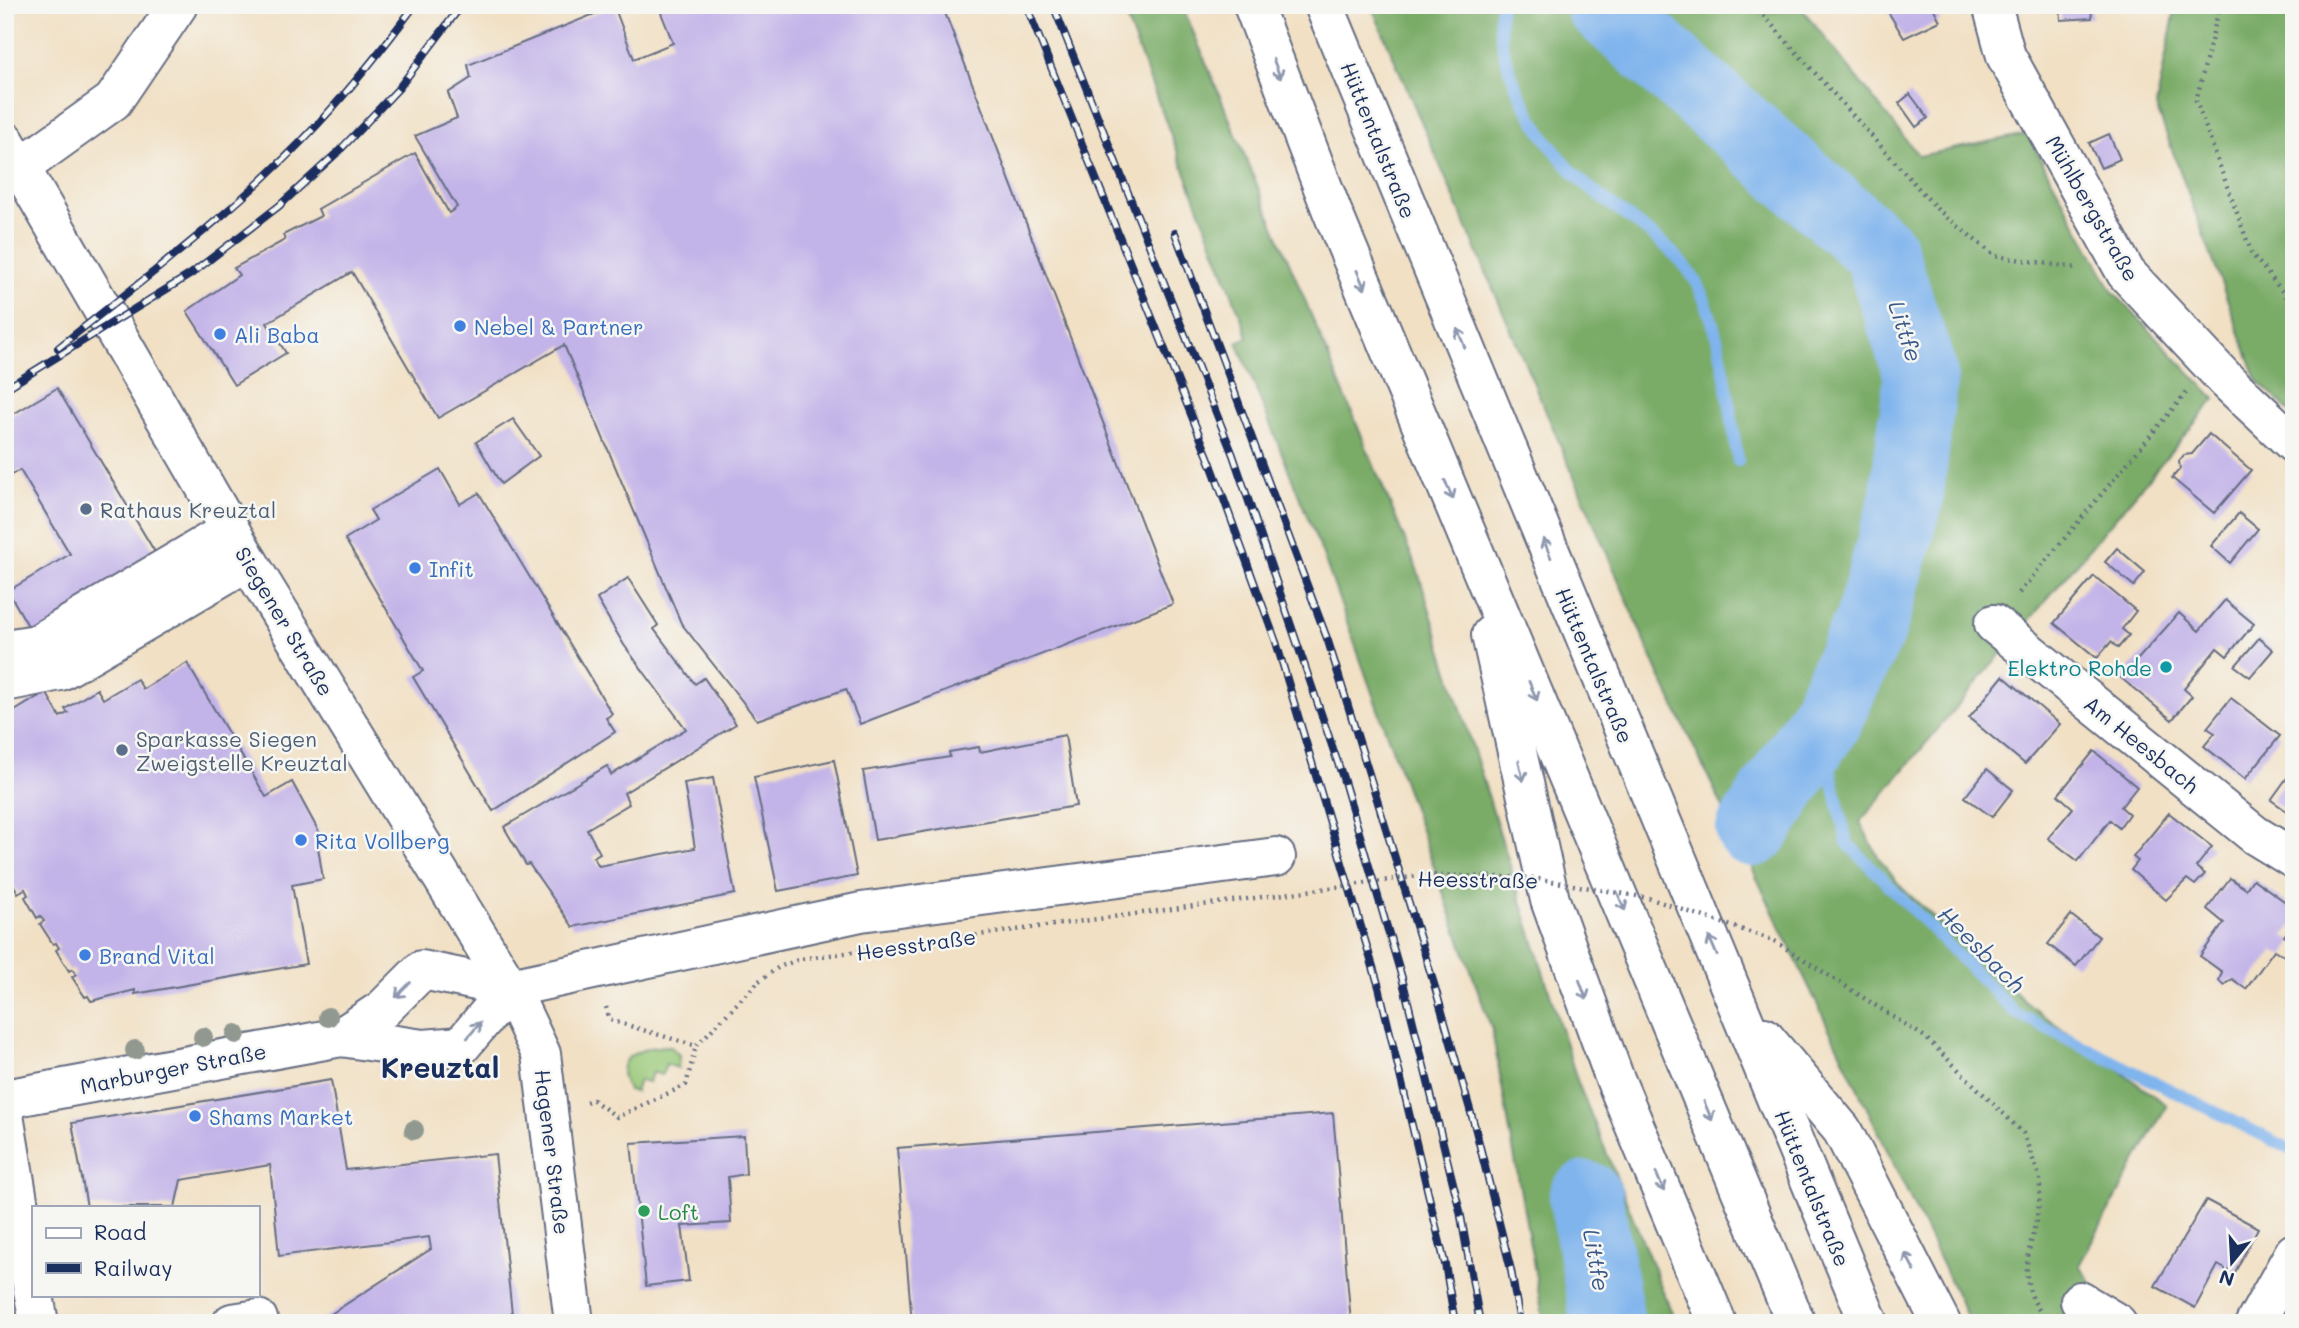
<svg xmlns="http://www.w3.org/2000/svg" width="2299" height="1328" font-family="Mali,sans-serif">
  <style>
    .green { fill: #98c877; stroke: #5a7c6a; stroke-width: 2 }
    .forest { fill: #7aac68; stroke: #4a6e63; stroke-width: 2 }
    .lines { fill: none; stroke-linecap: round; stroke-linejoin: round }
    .stream { stroke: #7fb4ed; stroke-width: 12 }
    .river { stroke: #7fb4ed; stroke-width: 74 }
    .building { fill: #c2b3e8 }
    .minor-casing { stroke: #666d82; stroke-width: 42 }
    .major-casing { stroke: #666d82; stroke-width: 42 }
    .highway-casing { stroke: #666d82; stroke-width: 42 }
    .path { stroke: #666d82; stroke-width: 4.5; stroke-dasharray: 2 5; stroke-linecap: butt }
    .minor { stroke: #fff; stroke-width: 38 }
    .major { stroke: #fff; stroke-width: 38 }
    .highway { stroke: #fff; stroke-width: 38 }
    .rail-casing { stroke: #1b2f5e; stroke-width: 8 }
    .rail { stroke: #f6f6f2; stroke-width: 5; stroke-dasharray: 16; stroke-linecap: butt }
    .path-bridge { stroke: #666d82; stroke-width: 4.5; stroke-dasharray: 2 5; stroke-linecap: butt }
    .tree { fill: #909890 }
    .oneway { stroke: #8d97ae }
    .shop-dot { fill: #3f7fe0; stroke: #f6f6f2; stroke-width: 2.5 }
    .service-dot { fill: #5c6f8a; stroke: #f6f6f2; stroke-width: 2.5 }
    .culture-dot { fill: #0f9aa8; stroke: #f6f6f2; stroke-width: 2.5 }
    .leisure-dot { fill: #2e9e5b; stroke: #f6f6f2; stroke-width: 2.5 }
    .labels { text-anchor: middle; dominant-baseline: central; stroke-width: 5; stroke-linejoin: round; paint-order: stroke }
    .street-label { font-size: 21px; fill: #1b2f5e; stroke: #f6f6f2 }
    .shop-label { font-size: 21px; fill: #366cbe; stroke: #f6f6f2; text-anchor: start }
    .service-label { font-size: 21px; fill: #4e5e75; stroke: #f6f6f2; text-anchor: start }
    .culture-label { font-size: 21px; fill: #0d838f; stroke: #f6f6f2; text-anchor: end }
    .leisure-label { font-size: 21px; fill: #27864d; stroke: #f6f6f2; text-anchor: start }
    .water-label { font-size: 23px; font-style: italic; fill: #395789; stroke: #f6f6f2 }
    .district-label { font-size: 28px; font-weight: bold; fill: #1b2f5e; stroke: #f6f6f2 }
  </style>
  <rect width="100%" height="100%" fill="#f6f6f2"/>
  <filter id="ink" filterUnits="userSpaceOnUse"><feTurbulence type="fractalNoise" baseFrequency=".0143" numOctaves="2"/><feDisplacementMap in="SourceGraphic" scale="14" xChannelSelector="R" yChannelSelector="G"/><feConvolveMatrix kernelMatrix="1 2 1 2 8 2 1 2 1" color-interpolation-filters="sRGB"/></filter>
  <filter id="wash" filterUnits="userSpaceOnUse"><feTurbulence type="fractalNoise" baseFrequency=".00686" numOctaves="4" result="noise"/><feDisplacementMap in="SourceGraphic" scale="28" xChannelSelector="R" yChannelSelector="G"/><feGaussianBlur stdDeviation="1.57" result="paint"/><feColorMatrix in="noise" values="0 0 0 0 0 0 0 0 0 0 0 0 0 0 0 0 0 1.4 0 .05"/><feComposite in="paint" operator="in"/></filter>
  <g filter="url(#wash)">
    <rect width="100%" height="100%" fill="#f1e0c4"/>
    <path class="green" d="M670,1046L679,1055L678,1068L666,1064L662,1075L652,1072L649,1082L639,1080L635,1092L628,1090C608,1055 644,1047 670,1046Z"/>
    <g class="forest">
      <path d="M1121,5H1182L1417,569L1578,1083L1676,1323H1544L1492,1030L1326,563L1237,342L1248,337L1239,312Z"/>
      <path d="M1371,5H1799L1919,156L2027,134L2113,292L2215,399L1860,822L1878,857L1902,888L2028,1004L2167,1105L2079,1265L2119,1323H1970L1658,672Z"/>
      <path d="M2176,5H2294V416L2257,380L2156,106Z"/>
    </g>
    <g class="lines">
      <g class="stream">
        <path d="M1501,5C1491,61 1543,146 1584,183C1615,211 1675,244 1695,280C1723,330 1729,405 1738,461"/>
        <path d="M1824,721L1826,752L1847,843L2014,1012L2294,1151"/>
      </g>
      <g class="river">
        <path d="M1602,5L1880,251L1921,375L1906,501L1871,623L1824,721L1753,830"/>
        <path d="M1586,1198L1608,1323"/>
      </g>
    </g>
    <g id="blocks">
      <g class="building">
        <path d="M658,5H942L1173,604L860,724L846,689L757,720L681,623L564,345L438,418L352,272L267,323L286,353L234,385L187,311L239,275L234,268L285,240L283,235L321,216L318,209L415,153L449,213L457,207L415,136L457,118L448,93L471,78L468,65L614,6L634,59L673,43Z"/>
        <path d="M1884,5H1932L1940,21L1904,38Z"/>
        <path d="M2060,5H2091L2092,18L2061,20Z"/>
        <path d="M1910,94L1928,118L1916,127L1899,103Z"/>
        <path d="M2109,134L2120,159L2101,168L2089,143Z"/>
        <path d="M57,388L162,564L35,638L8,591L70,554L20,470L5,478V419Z"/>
        <path d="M513,419L539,456L501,484L476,442Z"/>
        <path d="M2209,434L2251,470L2214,513L2172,478L2180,469L2179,461L2184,455L2192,454Z"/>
        <path d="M440,469L460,504L479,493L612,714L606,718L615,732L493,811L413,677L423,671L345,539L376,520L370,510Z"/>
        <path d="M2239,513L2258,529L2230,563L2211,546Z"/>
        <path d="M2117,548L2145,572L2134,586L2105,562Z"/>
        <path d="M2094,576L2136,611L2122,629L2129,635L2118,648L2111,642L2097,658L2054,623Z"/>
        <path d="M628,578L658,625L654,629L695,684L704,678L736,724L624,793L629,804L587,829L600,853L593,857L599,866L695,848L684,783L713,778L735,894L573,927L529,864L526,865L504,827L607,766L611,775L686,729L624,645L597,599Z"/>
        <path d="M2225,600L2254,624L2227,656L2217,648L2184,689L2192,696L2172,720L2121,678L2179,613L2199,631Z"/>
        <path d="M2259,638L2273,650L2250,677L2235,666Z"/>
        <path d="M187,663L266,797L292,782L325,843L318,847L323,879L292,885L306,964L135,994V990L91,1001L88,996L85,997L72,977L76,974L72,969L69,971L56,950L59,948L56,943L53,944L40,924L44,921L40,916L37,918L25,897L28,895L25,889L18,893L6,871L9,869L5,865V717L46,692L60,717L68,713L65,709L97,689L103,699L137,679L143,689Z"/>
        <path d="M2003,676L2060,724L2025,764L1969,718Z"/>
        <path d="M2231,698L2280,736L2245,779L2204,746L2215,733L2207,728Z"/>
        <path d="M1065,735L1076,806L875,840L863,771L950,757L949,752L979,747L980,752Z"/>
        <path d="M2094,751L2137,787L2121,807L2129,814L2119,828L2110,820L2078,861L2048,838L2073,808L2058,795Z"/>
        <path d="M834,760L857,876L778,891L754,777Z"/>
        <path d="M2294,768V816L2271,800Z"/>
        <path d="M1987,769L2013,790L1992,817L1965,797Z"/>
        <path d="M2169,813L2212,847L2196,867L2205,874L2195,885L2187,879L2166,900L2131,870L2138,861L2133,857Z"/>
        <path d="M2230,878L2246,889L2253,879L2294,908V923L2284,936L2293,942L2284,956L2274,950L2246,989L2232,979L2224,985L2219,981L2222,972L2200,956L2224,923L2207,909Z"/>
        <path d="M2071,915L2099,937L2076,966L2048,944Z"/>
        <path d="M331,1080L346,1170L495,1154L513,1323H317L431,1249L429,1237L279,1256L270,1165L181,1180L175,1207H87L72,1123Z"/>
        <path d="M1333,1113L1351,1323H912L897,1148Z"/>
        <path d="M744,1136L746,1174L728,1177L731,1223L682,1226L689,1281L646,1286L631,1143Z"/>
        <path d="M2206,1200L2258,1228L2234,1274L2218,1265L2195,1308L2155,1286Z"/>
      </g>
    </g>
  </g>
  <g filter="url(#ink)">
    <use href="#blocks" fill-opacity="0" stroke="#666d82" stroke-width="2"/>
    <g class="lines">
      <g class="minor-casing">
        <g id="minor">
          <path d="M1992,5L2006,56L2126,273L2227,381L2294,444"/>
          <path d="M21,167L113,101L178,5"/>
          <path d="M1994,624L2255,835L2294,859"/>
          <path d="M5,649L37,644L230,530"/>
          <path d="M5,682L60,671L248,561"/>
          <path d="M341,1037L383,1009L422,970L510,988L861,912L1276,857"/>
          <path d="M5,1099L341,1037L423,1049L461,1046L510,988"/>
          <path d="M5,1121L33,1291"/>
          <path d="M34,1295L39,1323"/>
          <path d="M2080,1301L2117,1323"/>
          <path d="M232,1323L258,1319L259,1323"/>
          <path d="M2255,1323L2294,1253"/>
        </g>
      </g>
      <g class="major-casing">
        <path id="major" d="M5,141L248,561L510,988L541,1054L574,1323"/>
      </g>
      <g class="highway-casing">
        <g id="highway">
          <path d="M1253,5L1332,211L1796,1323"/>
          <path d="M1324,5L1869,1323"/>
          <path d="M1491,635L1550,900L1613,1074L1717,1323"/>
          <path d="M1764,1037L1842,1130L1941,1323"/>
        </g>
      </g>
      <g class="path">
        <path d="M1754,5L1938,210L1995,256L2076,268"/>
        <path d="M2220,5L2196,101L2252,254L2294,306"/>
        <path d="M2019,593L2186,393"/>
        <path d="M606,1007L610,1020L696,1046"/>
        <path d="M586,1102L593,1100L617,1117L686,1085L696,1046L759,981"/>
        <path d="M2039,1310C2017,1275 2030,1252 2037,1216C2040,1204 2040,1190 2040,1178"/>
      </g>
      <use href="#minor" class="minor"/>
      <use href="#major" class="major"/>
      <use href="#highway" class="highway"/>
      <g class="rail-casing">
        <g id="rail">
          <path d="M1026,5L1211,464L1276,642L1379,987L1445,1264L1455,1323"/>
          <path d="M1053,5L1233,455L1343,778L1402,978L1460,1211L1480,1323"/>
          <path d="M1175,233L1328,641L1434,984L1475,1127L1511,1270L1520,1323"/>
          <path d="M58,348C146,277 239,209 317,125C352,87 384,47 415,5"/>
          <path d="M5,389L191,274L279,206L339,151L398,89L462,5"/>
        </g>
      </g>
      <use href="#rail" class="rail"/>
      <path class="path-bridge" d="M759,981L779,967L800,959L1426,875L1533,878L1648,898L1773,940L1925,1037L2023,1133L2040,1178"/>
    </g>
    <g class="tree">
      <circle cx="328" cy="1017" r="10"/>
      <circle cx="236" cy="1034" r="10"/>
      <circle cx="203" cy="1037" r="10"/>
      <circle cx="135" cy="1050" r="10"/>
      <circle cx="414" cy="1130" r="10"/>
    </g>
    <defs><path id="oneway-shaft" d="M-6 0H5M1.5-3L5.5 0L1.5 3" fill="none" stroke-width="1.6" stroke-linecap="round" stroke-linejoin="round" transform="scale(1.75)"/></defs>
    <g class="oneway">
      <use href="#oneway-shaft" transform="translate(1277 69) rotate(69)"/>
      <use href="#oneway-shaft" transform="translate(1361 280) rotate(67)"/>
      <use href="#oneway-shaft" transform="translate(1461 338) rotate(-112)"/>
      <use href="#oneway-shaft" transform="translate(1449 490) rotate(67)"/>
      <use href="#oneway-shaft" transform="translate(1547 548) rotate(-112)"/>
      <use href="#oneway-shaft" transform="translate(1533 691) rotate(67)"/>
      <use href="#oneway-shaft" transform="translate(1521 771) rotate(77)"/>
      <use href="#oneway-shaft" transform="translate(1621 901) rotate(67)"/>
      <use href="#oneway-shaft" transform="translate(1713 946) rotate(-113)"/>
      <use href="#oneway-shaft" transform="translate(403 990) rotate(135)"/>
      <use href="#oneway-shaft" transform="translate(1583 990) rotate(70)"/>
      <use href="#oneway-shaft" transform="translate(474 1030) rotate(-50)"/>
      <use href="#oneway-shaft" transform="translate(1708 1111) rotate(67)"/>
      <use href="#oneway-shaft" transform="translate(1660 1182) rotate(67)"/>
      <use href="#oneway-shaft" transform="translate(1910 1262) rotate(-117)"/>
    </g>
  </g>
  <g class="shop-dot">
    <circle cx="460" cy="326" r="7"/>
    <circle cx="220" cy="334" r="7"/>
    <circle cx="415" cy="568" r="7"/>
    <circle cx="301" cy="840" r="7"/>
    <circle cx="85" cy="955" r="7"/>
    <circle cx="195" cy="1116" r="7"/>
  </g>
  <g class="service-dot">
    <circle cx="86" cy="509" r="7"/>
    <circle cx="122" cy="750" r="7"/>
  </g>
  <circle class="culture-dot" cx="2166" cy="667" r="7"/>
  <circle class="leisure-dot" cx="644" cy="1211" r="7"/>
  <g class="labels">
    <g class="street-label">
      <text transform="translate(1379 140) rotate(68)">Hüttentalstraße</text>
      <text transform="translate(2093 208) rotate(60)">Mühlbergstraße</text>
      <text transform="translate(285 621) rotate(59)">Siegener Straße</text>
      <text transform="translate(1595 665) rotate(67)">Hüttentalstraße</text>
      <text transform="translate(2142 744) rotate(39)">Am Heesbach</text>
      <text transform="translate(1478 879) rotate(1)">Heesstraße</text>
      <text transform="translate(916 944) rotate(-8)">Heesstraße</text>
      <text transform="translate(173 1068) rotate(-11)">Marburger Straße</text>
      <text transform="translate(553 1152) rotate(83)">Hagener Straße</text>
      <text transform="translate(1813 1188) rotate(68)">Hüttentalstraße</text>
    </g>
    <g class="shop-label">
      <text x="474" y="326">Nebel &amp; Partner</text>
      <text x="234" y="334">Ali Baba</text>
      <text x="429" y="568">Infit</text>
      <text x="315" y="840">Rita Vollberg</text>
      <text x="99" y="955">Brand Vital</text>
      <text x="209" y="1116">Shams Market</text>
    </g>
    <g class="service-label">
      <text x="100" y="509">Rathaus Kreuztal</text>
      <text x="136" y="738">Sparkasse Siegen<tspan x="136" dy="24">Zweigstelle Kreuztal</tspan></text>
    </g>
    <g class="culture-label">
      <text x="2152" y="667">Elektro Rohde</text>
    </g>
    <g class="leisure-label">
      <text x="658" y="1211">Loft</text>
    </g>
    <g class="water-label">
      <text transform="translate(1906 331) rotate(72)">Littfe</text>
      <text transform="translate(1982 949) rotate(45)">Heesbach</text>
      <text transform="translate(1597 1260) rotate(80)">Littfe</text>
    </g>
    <g class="district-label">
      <text x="440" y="1067">Kreuztal</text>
    </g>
  </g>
  <rect width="2299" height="1328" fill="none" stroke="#f6f6f2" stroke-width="28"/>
  <rect x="32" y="1206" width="228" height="91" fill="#f6f6f2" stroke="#9ea6b7" stroke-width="2"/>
  <rect x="46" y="1228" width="35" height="10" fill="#ffffff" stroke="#9ea6b7" stroke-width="2"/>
  <text x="94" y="1240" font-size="21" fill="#1b2f5e">Road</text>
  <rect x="46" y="1263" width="35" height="10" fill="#1b2f5e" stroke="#9ea6b7" stroke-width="2"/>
  <text x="94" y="1276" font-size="21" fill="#1b2f5e">Railway</text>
  <g transform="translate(2232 1262) rotate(198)" stroke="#f6f6f2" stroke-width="5" paint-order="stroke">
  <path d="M0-5L12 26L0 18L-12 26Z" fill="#1b2f5e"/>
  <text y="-10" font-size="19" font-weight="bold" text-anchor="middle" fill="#1b2f5e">N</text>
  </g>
</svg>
